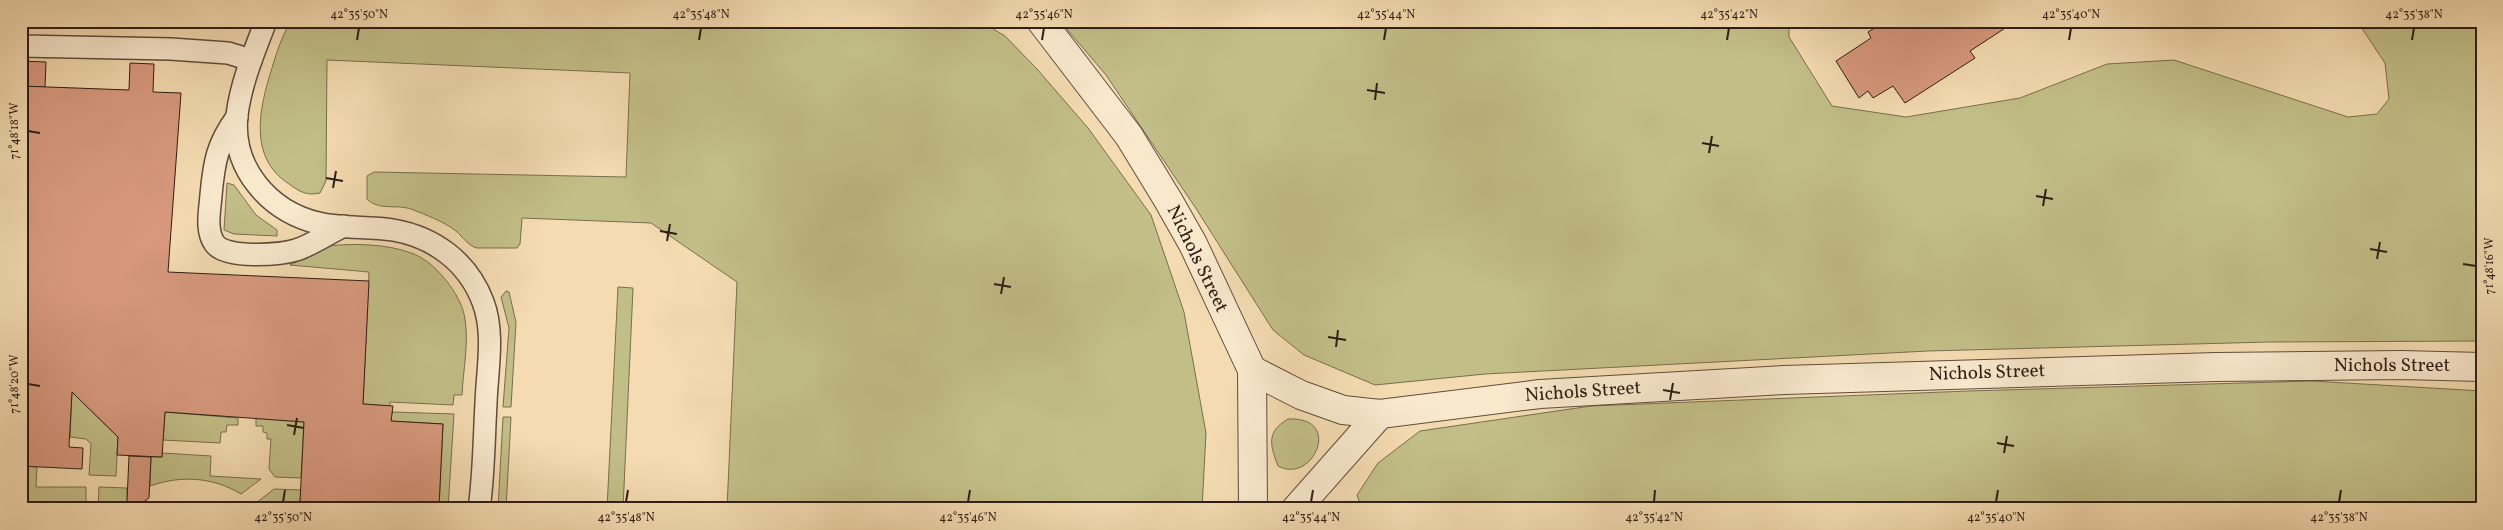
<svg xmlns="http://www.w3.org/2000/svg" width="2503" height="530" font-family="Vollkorn,serif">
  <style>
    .green { fill: #c2be87; stroke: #786e4e }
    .building { fill: #d8997e; stroke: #2f1d16 }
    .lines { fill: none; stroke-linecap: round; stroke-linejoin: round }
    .lane-casing { stroke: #604c3d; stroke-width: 24 }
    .street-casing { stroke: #604c3d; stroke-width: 30 }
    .lane { stroke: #f8e8cc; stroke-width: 21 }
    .street { stroke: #f8e8cc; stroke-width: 28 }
    .ticks { fill: none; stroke: #2f1d16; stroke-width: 2 }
    .labels { text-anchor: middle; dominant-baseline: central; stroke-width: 5; stroke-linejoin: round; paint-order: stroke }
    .street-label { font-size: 19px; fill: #2f1d16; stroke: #f8e8cc }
    .neatline { fill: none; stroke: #2f1d16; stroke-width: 2 }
    .ticks-label { font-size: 12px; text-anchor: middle; fill: #2f1d16 }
  </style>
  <rect width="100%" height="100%" fill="#f4dbb1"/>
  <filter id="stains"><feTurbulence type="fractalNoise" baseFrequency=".004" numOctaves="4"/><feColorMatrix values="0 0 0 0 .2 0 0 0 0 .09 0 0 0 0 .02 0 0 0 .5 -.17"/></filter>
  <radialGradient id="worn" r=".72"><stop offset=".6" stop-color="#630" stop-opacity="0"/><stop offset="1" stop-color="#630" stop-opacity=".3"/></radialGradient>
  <g class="green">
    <path d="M291,21H980L1005,36L1037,69L1088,128L1151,215L1184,312L1206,433L1202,509H727L737,282L651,223L522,218L520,244L517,248H477C468,246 463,237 456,231C443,221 426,215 411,209C396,204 379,211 367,199V176L374,172L626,177L630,73L327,60L326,181L320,193C307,196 300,192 289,184C247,157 260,106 272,68C277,51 282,36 291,21Z"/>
    <path d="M1060,21H1789V37L1832,106L1906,117L2020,98L2107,64L2174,60L2348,117L2377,114L2389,99L2385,63L2357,21H2482V341L2269,342L1928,351L1485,374L1375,385L1304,355L1273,330L1195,207L1106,75Z"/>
    <path d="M227,183L234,185L256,215L277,230V236L234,234L224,230Z"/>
    <path d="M328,246C353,243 388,244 411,253C434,260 462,295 465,319C469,343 463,371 462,395H454L453,405L390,402V406L363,404L369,272L290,265Z"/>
    <path d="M618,287L633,288L623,509H607Z"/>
    <path d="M506,291L509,292L516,322L511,407H503L509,328L501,297Z"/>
    <path d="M2312,381L2482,391V509H1362L1357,495L1378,463L1420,431L1591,406L1968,391Z"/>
    <path d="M72,392L118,437L116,476L89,475L91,444L86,439L70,437Z"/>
    <path d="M165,412L238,418V425H227L226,432H221L220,443L163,440Z"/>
    <path d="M392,412L454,414L448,509H425V506L439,507L443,424L391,421Z"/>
    <path d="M503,417H511L506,509H498Z"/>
    <path d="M256,418L304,422L301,478L275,477L269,469L271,439H267V433L263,432V426H256Z"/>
    <path d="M1288,419C1344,416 1313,485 1278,466C1270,445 1266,432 1288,419Z"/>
    <path d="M162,453L211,456L210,476L261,479L241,494C213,477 181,475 150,486L151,457H162Z"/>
    <path d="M21,466L37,467L36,487H86V509H42L21,500Z"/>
    <path d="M99,487L127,488V501L120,509H98Z"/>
    <path d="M274,489L301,490L300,501L329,503V509H268L256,503Z"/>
    <path d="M356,504L399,506V509H356Z"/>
  </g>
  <g class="building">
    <path d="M1886,21H2016L1970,51L1975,58L1905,103L1893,86L1873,98L1868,91L1859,98L1836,61L1871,38L1868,32Z"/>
    <path d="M21,61L46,62L45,87L21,86Z"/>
    <path d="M130,63L154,64L153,92L181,93L168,272L369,281L363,404L393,406L391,421L443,424L439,507L399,509V506L356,504V509H329V503L300,502L304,422L165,412L162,457L117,455L118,437L72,392L69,447L83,448L82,469L21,466V86L129,90Z"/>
    <path d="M129,456L151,457L149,498L134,509H120L127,501Z"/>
  </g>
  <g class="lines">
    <g class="lane-casing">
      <g id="lane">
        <path d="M266,21C254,52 241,83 237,115C231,168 269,211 318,223C342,229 369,226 393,230C434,237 468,262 483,302C495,333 487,371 486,403C484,438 484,474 479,509"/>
        <path d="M21,46L171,49L228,53L251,60"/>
        <path d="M237,117C217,144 214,162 211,195C210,210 205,231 215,244C226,259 280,255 296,250C312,245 329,233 344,226"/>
      </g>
    </g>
    <g class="street-casing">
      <g id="street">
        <path d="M1041,21L1129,136L1168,200L1193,244L1252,370L1301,395L1343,410L1380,414L1540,394L1784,380L2216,367L2401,365L2482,367"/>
        <path d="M1252,370L1253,509"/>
        <path d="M1296,509L1380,414"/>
      </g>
    </g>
    <use href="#lane" class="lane"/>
    <use href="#street" class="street"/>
  </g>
  <path class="ticks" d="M357,40L359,28M699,40L701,28M1042,40L1044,28M1384,40L1386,28M1727,40L1729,28M2069,40L2071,28M2412,40L2414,28M1367,90L1385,93M1375,100L1377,83M28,131L40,133M1702,143L1719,146M1709,153L1712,136M326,178L343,181M333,188L336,171M2036,196L2053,199M2043,206L2046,189M660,231L677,234M667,241L670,224M2370,249L2387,252M2377,259L2380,242M2463,264L2476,266M994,284L1011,287M1001,294L1004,277M1328,337L1346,340M1336,347L1338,330M28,384L40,386M1663,390L1680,393M1670,400L1673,383M287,425L304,428M294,435L297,418M1997,443L2014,446M2004,453L2007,436M283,502L285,490M626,502L628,490M968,502L970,490M1311,502L1313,490M1654,502L1655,490M1996,502L1998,490M2339,502L2341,490"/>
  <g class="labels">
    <g class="street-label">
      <text transform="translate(1197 259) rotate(64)">Nichols Street</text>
      <text x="2392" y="366">Nichols Street</text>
      <text transform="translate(1987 373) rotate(-2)">Nichols Street</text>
      <text transform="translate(1583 392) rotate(-4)">Nichols Street</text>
    </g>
  </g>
  <rect width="2503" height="530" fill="none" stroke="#f4dbb1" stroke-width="55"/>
  <rect x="28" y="28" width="2448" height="474" class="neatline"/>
  <g class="ticks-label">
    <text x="359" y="18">42°35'50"N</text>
    <text x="701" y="18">42°35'48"N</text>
    <text x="1044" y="18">42°35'46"N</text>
    <text x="1386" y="18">42°35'44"N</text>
    <text x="1729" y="18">42°35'42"N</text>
    <text x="2071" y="18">42°35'40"N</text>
    <text x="2414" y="18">42°35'38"N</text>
    <text transform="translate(14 131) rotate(-90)" y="4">71°48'18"W</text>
    <text transform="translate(2489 266) rotate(-90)" y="4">71°48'16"W</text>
    <text transform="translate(14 384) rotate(-90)" y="4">71°48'20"W</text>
    <text x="283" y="521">42°35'50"N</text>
    <text x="626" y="521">42°35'48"N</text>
    <text x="968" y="521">42°35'46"N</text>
    <text x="1311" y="521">42°35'44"N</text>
    <text x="1654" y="521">42°35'42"N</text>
    <text x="1996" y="521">42°35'40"N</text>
    <text x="2339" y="521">42°35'38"N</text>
  </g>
  <rect width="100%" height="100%" filter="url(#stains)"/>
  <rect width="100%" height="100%" fill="url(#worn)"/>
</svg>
